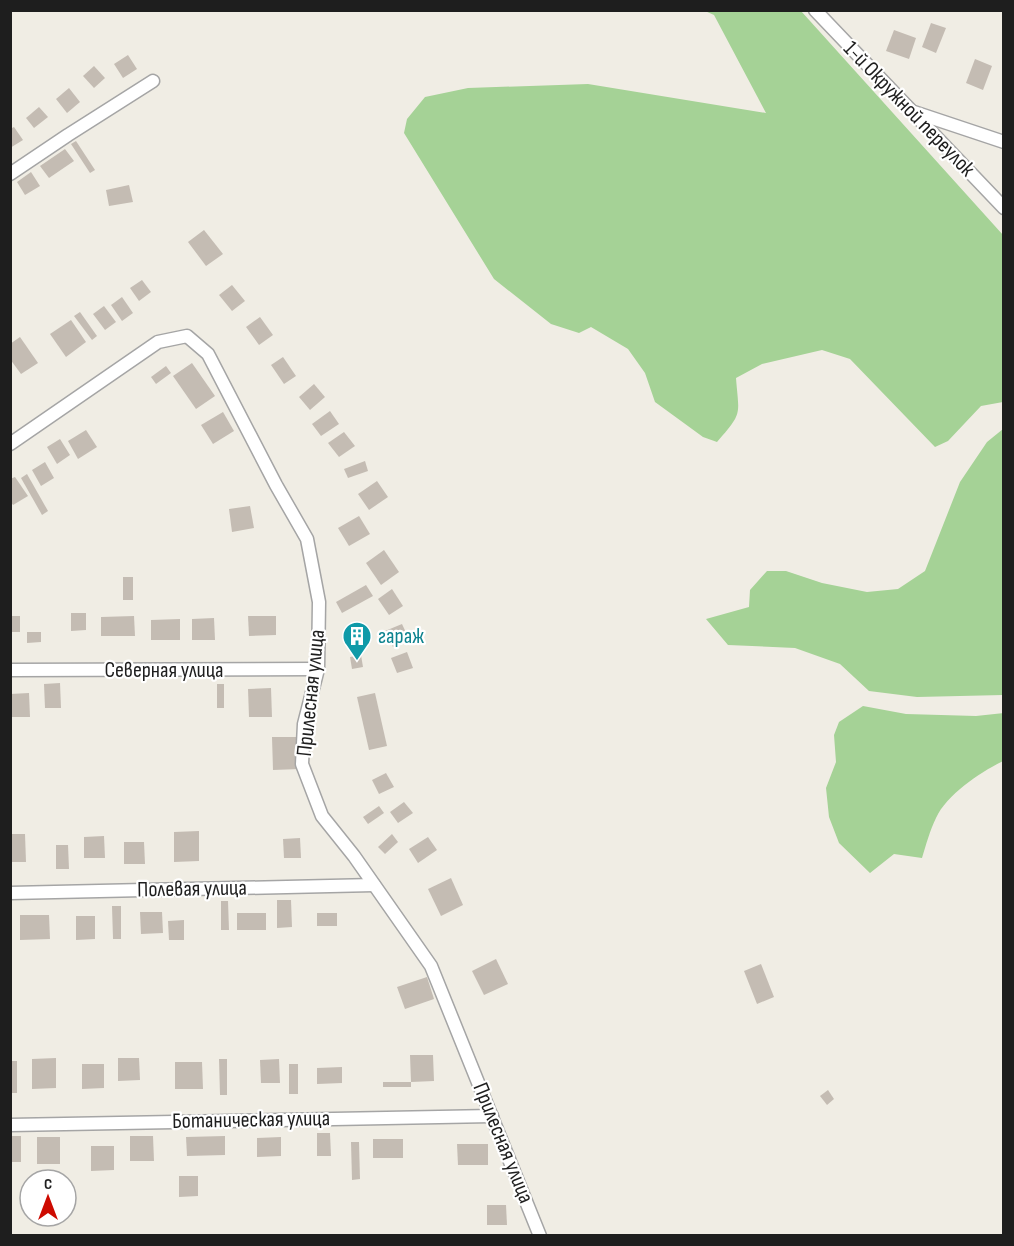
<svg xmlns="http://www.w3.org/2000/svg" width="1014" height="1246" font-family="'Sofia Sans Condensed',sans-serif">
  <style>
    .forest { fill: #a5d296 }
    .building { fill: #c4bcb3 }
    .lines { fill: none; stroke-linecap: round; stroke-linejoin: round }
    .street-casing { stroke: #a5a5a5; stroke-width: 15 }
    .street { stroke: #fff; stroke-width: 12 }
    .labels { text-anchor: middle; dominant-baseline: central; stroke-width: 4.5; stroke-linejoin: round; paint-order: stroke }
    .street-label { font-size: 22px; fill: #1e1e1e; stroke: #fff }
    .culture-label { font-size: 22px; fill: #0d838f; stroke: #fff; text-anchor: start }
  </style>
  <rect width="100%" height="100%" fill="#f0ede4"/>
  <g class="forest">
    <path d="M705,11H801L1003,235V402L981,406L948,441L935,447L850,359L822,350L762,364L736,378C739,416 743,412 717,442L703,437L655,402L645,373L628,349L591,327L579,333L551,324L494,279L404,133L407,119L425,97L468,88L588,84L766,113L714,15Z"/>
    <path d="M1003,429V695L917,697L869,691L840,664L795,648L728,645L706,619L749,607L750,590L767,571H786L822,583L867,592L898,589L925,571L960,482L987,442Z"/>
    <path d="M863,706L906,714L976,716L1004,713L1003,761C981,772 947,794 936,818C930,830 926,845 922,858L894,854L870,873L839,843L829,817L826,788L836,762L834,735L839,722Z"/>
  </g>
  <g class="building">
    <path d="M931,23L946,28L936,53L922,47Z"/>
    <path d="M894,30L916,38L909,59L886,51Z"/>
    <path d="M128,55L137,69L123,78L114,64Z"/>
    <path d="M975,59L992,66L983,90L966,83Z"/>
    <path d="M94,66L105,78L94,88L83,76Z"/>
    <path d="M69,88L80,102L67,113L56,99Z"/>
    <path d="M39,107L48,117L34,128L26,118Z"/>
    <path d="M14,127L23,140L10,148V129Z"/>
    <path d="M76,141L95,170L90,173L71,144Z"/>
    <path d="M65,149L74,161L49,178L40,166Z"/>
    <path d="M31,172L40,186L25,195L17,182Z"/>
    <path d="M129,185L133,202L109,206L106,190Z"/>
    <path d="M204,230L223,254L206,266L188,242Z"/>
    <path d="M142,280L151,292L139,301L130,288Z"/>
    <path d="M232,285L245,301L232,311L219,295Z"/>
    <path d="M122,297L133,313L122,321L111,305Z"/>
    <path d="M104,306L116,322L105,330L93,314Z"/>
    <path d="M80,312L97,336L92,340L74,316Z"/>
    <path d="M260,317L273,335L259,345L246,327Z"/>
    <path d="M71,320L86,342L66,357L50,334Z"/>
    <path d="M20,337L38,363L21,374L10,359V344Z"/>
    <path d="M283,357L296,376L284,384L271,365Z"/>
    <path d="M192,363L215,396L196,409L173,376Z"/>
    <path d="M166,366L171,373L156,384L151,377Z"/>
    <path d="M314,384L325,397L310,410L299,397Z"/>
    <path d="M330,411L339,424L321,436L312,424Z"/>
    <path d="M223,412L234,431L213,444L201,425Z"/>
    <path d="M86,430L97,447L78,459L68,441Z"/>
    <path d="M344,432L355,446L339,457L328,443Z"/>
    <path d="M60,439L70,455L57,464L47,447Z"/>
    <path d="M365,461L368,471L348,478L344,469Z"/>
    <path d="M45,462L54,478L41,486L32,470Z"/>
    <path d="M27,474L48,511L42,515L21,478Z"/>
    <path d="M15,477L28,496L13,505L10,501V479Z"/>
    <path d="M377,481L388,497L369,510L358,494Z"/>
    <path d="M250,506L254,528L232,532L229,509Z"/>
    <path d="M359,516L370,534L349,546L338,528Z"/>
    <path d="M384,550L399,572L381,585L366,563Z"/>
    <rect x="123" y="577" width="10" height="23"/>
    <path d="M366,585L373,596L342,613L336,602Z"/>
    <path d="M392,589L403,606L389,615L378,599Z"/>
    <path d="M71,613H86V630L71,631Z"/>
    <rect x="10" y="616" width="10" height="16"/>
    <path d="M134,616L135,636H101V617Z"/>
    <path d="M248,616H276V635L249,636Z"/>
    <path d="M214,618L215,640H192V619Z"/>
    <path d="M180,619V640H151V620Z"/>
    <path d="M402,624L409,639L393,647L385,631Z"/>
    <path d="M27,632H41V642L27,643Z"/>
    <path d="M407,652L413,668L397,673L391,658Z"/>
    <path d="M361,655L363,667L352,669L350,657Z"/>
    <path d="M60,683L61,708H45L44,684Z"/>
    <rect x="217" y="684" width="7" height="24"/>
    <path d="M271,688L272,717H249L248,689Z"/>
    <path d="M29,693L30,717H10V694Z"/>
    <path d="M375,693L387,746L369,750L357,697Z"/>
    <path d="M272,737H300V769L273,770Z"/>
    <path d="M386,773L394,787L379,794L372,780Z"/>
    <path d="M404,802L413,813L398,823L390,812Z"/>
    <path d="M379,806L384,813L368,824L363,817Z"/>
    <path d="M199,831V861L174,862V832Z"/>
    <path d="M10,834H25L26,862H10Z"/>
    <path d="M392,834L398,842L385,854L378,847Z"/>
    <path d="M104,836L105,858H84V837Z"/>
    <path d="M428,837L437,850L418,863L409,849Z"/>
    <path d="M300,838L301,858H284L283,839Z"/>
    <path d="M124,842H144L145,864H124Z"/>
    <path d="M56,845H68L69,869H56Z"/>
    <path d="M451,878L463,905L441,916L428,889Z"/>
    <path d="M277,900H291L292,927L277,928Z"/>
    <path d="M221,901H228L229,930H221Z"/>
    <path d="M112,906H121V939H113Z"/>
    <path d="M140,912H162L163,933L141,934Z"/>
    <rect x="237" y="913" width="29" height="17"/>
    <rect x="317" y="913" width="20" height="13"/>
    <path d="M20,915H49L50,939L20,940Z"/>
    <path d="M76,916H95V939L76,940Z"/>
    <path d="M184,920V940H169L168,921Z"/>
    <path d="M496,959L508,984L484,995L472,971Z"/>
    <path d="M761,964L774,997L757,1004L744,971Z"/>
    <path d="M427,977L434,999L405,1009L397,987Z"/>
    <path d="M410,1055H433L434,1081L411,1082V1087H383V1082H411Z"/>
    <path d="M56,1058V1088L32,1089V1059Z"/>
    <path d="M118,1058H139L140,1080L118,1081Z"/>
    <path d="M219,1059H227V1095H220Z"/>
    <path d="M279,1059L280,1083H261L260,1060Z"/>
    <rect x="10" y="1061" width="7" height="32"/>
    <path d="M175,1062H202L203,1089H175Z"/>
    <path d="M82,1064H104V1088L82,1089Z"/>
    <rect x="289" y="1064" width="9" height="30"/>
    <path d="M342,1067V1083L317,1084V1068Z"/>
    <path d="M828,1090L834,1099L827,1105L820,1096Z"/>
    <path d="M317,1133H330L331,1156H317Z"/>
    <rect x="12" y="1136" width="9" height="26"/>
    <path d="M130,1136H153L154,1161H130Z"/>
    <path d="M225,1136V1155L187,1156L186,1137Z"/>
    <rect x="37" y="1137" width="23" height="27"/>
    <path d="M281,1137V1156L257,1157V1138Z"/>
    <rect x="373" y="1139" width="30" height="19"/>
    <path d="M351,1142H359L360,1179L352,1180Z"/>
    <path d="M457,1144H488V1165H458Z"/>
    <path d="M91,1146H114V1170L91,1171Z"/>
    <path d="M179,1176H198V1196L179,1197Z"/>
    <path d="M487,1205H506L507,1225H487Z"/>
  </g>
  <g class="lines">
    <g class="street-casing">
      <g id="street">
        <path d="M815,10L1004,208"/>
        <path d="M914,112L1004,142"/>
        <path d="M10,174L68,135L153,81"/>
        <path d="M10,444L158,342L187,336L208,354L276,485L307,539L319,602L318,669L304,724L302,764L322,816L354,856L431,966L540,1236"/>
        <path d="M10,670L318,669"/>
        <path d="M10,893L374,885"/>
        <path d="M10,1125L492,1116"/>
      </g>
    </g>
    <use href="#street" class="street"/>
  </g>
  <defs>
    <g id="building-pin" transform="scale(1.5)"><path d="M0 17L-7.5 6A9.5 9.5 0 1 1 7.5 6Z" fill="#0f9aa8" stroke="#fff"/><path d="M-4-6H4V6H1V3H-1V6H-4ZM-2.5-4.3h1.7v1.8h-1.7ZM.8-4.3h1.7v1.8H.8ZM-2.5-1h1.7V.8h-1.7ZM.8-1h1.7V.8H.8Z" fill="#fff"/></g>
  </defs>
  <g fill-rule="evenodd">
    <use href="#building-pin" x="357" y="636"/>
  </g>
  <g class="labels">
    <g class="street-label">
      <text transform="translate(909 109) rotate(46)">1-й Окружной переулок</text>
      <text x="164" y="670">Северная улица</text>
      <text transform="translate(311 693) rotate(-84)">Прилесная улица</text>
      <text transform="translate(192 889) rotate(-1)">Полевая улица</text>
      <text transform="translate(251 1120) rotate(-1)">Ботаническая улица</text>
      <text transform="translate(503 1143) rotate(68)">Прилесная улица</text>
    </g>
    <g class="culture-label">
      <text x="378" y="636">гараж</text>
    </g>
  </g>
  <rect width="1014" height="1246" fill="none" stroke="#1e1e1e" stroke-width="24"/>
  <g transform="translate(48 1198)"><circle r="28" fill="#ffffff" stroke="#a5a5a5" stroke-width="1.5"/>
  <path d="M0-4.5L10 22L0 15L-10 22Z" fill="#cd0a00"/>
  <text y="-9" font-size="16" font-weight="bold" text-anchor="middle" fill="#1e1e1e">С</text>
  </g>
</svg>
